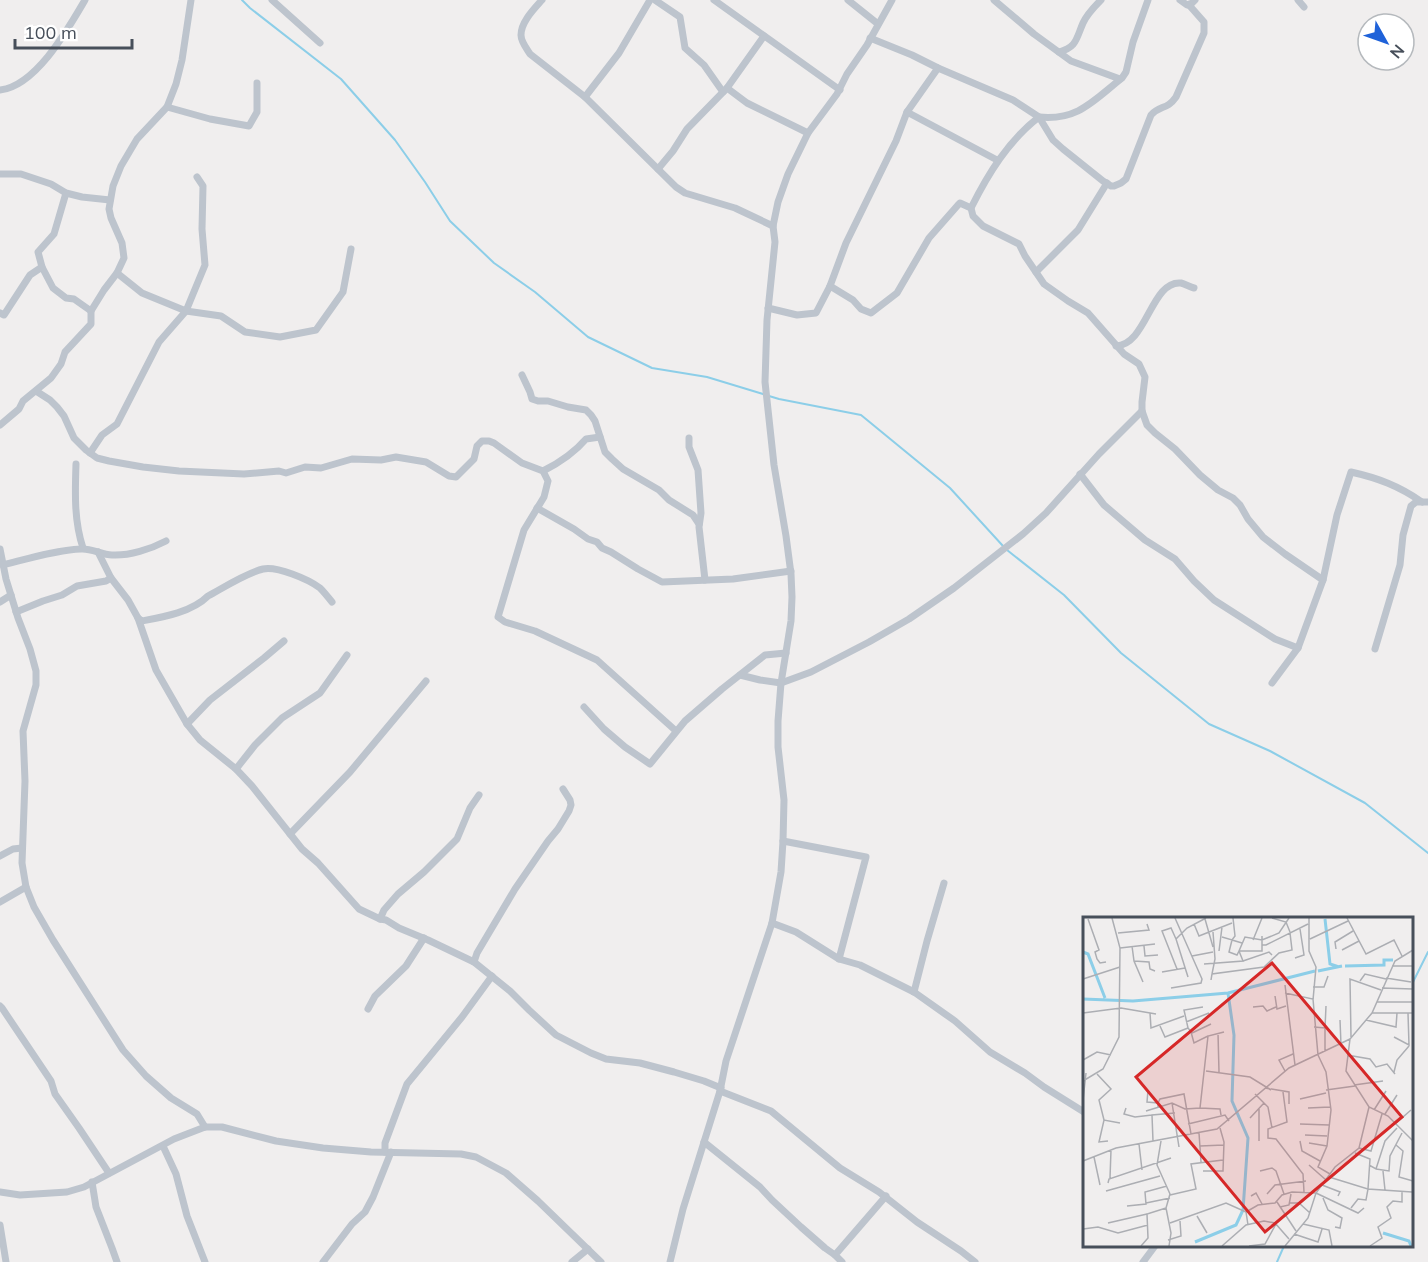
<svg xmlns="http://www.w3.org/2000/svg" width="1428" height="1262" font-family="Mulish,sans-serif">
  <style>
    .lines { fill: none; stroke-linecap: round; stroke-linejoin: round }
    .stream { stroke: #8ccee8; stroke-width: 2 }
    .minor { stroke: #bdc4cd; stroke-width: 7 }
    .inset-river { fill: none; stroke: #8ccee8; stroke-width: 3 }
    .inset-road { fill: none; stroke: #acaeb3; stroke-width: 1.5 }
    .view { fill: #d62828; fill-opacity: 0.15; stroke: #d62828; stroke-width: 3 }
    .inset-edge { fill: none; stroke: #474f5a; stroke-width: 3 }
  </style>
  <rect width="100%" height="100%" fill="#f0eeee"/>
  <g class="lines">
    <g class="stream">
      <path d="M242,0L250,8L341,79L395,140L425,182L450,221L494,263L535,292L588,337L652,368L707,377L763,394"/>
      <path d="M769,396L779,399L861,415L950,488L1003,546"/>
      <path d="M1007,550L1064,595L1121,653L1209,724L1270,751L1365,803L1428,853"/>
      <path d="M1412,984L1428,952"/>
      <path d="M1277,1262L1284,1246"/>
    </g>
    <g class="minor">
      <path d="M272,0L320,43"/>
      <path d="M542,0C534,9 521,22 521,35C521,42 527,49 530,54L585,97L676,187L685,193L735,208L773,226"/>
      <path d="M655,0L680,17L685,48L704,65L723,92"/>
      <path d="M714,0L840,90"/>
      <path d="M848,0L878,24"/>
      <path d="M994,0L1034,34L1071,61L1120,79"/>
      <path d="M1148,0L1133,42L1126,72L1122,78C1094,100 1078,121 1039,117C1008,141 988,174 971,208L973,216L983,226L1019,244L1025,256L1044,284L1068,301L1088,313L1124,354L1139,364L1145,377L1142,402V411L1147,425L1155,433L1175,449L1200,475L1218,490L1233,498L1240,505L1248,519L1263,537L1285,554L1323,580L1298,648L1272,683"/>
      <path d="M1180,0L1187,5L1192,3L1195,0"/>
      <path d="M1298,0L1304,7"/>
      <path d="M870,38L912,55L938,68L1013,100L1039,117L1053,140L1063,149L1103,181L1111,186H1114L1121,183L1126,179L1151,115C1160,105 1167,110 1176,97L1204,33V22L1189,5"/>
      <path d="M1059,52C1077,47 1076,39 1083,23C1087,14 1094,7 1101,0"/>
      <path d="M727,88L747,103L808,133"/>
      <path d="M0,90C36,86 68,29 85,0"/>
      <path d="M585,97L619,53L650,0"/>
      <path d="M167,107L210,119L249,126L257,112V83"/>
      <path d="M907,112L997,160"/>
      <path d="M658,169L673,151L687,129L727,88L764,36"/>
      <path d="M0,174H21L51,184L66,193L82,197L110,200"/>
      <path d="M66,193L54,234L38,252L42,267L53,288L66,298L74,299L91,311"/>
      <path d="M1036,272L1078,230L1107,183"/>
      <path d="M117,273L142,293L186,311L221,316L245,332L280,337L316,330L343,292L351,249"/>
      <path d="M830,286L853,300L861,309L871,313L897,293L929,238L958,205L960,203L971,208"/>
      <path d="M768,308L797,315L816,313L830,286L846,243L896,141L907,112L938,68"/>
      <path d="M0,313L4,315L30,275L42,267"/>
      <path d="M1116,346C1147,345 1151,280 1181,283C1185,284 1190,287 1194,288"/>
      <path d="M522,375L530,392L532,399L538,401H548L568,407L586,410L591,415L595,421L605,452L612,459L623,469L659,490L669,500L693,515L699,524"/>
      <path d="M36,391L50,400L57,407L64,416L74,438L86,450L97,458L109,461L143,467L179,471L244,474L279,471L286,473L305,467L321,468L352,459L381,460L396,457L426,462L449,476L456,477L474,459L477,446L482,441H489L494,443L522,463L543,471L548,481L544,497L524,530L498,617L505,622L535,631L597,660L676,731"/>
      <path d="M0,425L19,409L23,401L51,378L61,364L65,352L91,324V311L104,290L117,273L124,258L122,243L111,218L109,209L113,186L121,166L137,139L167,107L176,84L182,60L191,0"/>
      <path d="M689,438V447L698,470L701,513L699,527L705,580"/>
      <path d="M90,453L102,435L117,424L159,342L186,311L205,265L202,229L203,186L197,177"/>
      <path d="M76,464C75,493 74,521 83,548"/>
      <path d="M543,471C559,463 574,453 586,439L600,437"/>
      <path d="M1080,474L1104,505L1145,540L1175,559L1194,581L1214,600L1275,639L1298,648"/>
      <path d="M537,508L574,529L588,539L597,542L602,548L611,552L638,569L662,582L733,579L791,571"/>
      <path d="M0,549L6,579L18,618L30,649L36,671V685L23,731L25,781L22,863L26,887L34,907L53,940L123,1050L146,1076L171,1098L197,1114L205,1127"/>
      <path d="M98,552L111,578"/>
      <path d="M3,565C27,559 56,550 81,549C91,548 102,555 112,555C129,556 151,549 166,541"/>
      <path d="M1323,580L1337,515L1351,472C1378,478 1399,486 1422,502"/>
      <path d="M0,602L11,595"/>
      <path d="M16,612L43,601L62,595L77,586L106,581L111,578L128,600L138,618L156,670L187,724L200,740L236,769L252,786L302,849L318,863L359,909L380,919L386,920L399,928L428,940L474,962L510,991L529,1010L556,1035L591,1053L606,1059L640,1063L674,1072L704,1081L721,1088"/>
      <path d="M138,618L142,621C164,617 192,612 208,596C223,588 246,573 263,569C277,566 308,579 320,588C324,592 328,597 332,602"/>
      <path d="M1375,649L1400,565L1403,535L1411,506L1416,502H1428"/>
      <path d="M740,675L760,680L781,683L811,672L869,642L909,619L954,588L1023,534L1046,513L1099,454L1142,411"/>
      <path d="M584,707L604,729L625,747L650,764L685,721L722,689L765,655L786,653"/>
      <path d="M187,724L210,700L264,658L284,641"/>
      <path d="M236,769L255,745L282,718L320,693L347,655"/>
      <path d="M290,834L350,772L426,681"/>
      <path d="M783,841L866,857L839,959"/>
      <path d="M0,856L13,849L22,848"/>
      <path d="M0,902L26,887"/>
      <path d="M380,919L384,910L398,894L424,872L457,839L470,808L479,795"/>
      <path d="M772,923L796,932L839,959L860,965L914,992L955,1021L990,1052L1025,1073L1044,1087L1084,1112"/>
      <path d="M474,962L477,953L515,889L548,841L558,829L569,811L571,805L570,800L563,789"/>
      <path d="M914,992L927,941L944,883"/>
      <path d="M0,1006L2,1008L51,1081L55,1094L79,1128L109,1173"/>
      <path d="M368,1009L375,996L406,966L424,938"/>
      <path d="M720,1091L771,1111L840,1168L879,1192L917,1222L961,1251L975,1262"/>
      <path d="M704,1142L760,1187L772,1200L801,1227L825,1248L835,1255"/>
      <path d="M163,1146L176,1174L187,1216L205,1262"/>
      <path d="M385,1152V1143L407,1084L462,1017L492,976"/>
      <path d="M92,1182L96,1207L112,1248L117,1262"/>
      <path d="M0,1192L20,1195L67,1192L84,1187L174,1139L205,1127H222L276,1141L323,1148L371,1152L461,1154L476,1157L506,1173L538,1201L601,1262"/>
      <path d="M0,1225L6,1262"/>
      <path d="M323,1262L352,1224L365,1212L373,1197L391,1152"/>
      <path d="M572,1262L588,1249"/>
      <path d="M670,1262L683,1209L720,1091L726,1061L772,923L781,872L783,841L784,800L778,747V721L781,683L791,621L792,597L791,574L786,536L774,465L765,382L767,320L775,242L773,226L778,202L788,174L808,133L837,94L847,74L867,45L892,0"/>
      <path d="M842,1262L835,1255L886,1196"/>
      <path d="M1143,1262L1155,1246"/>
    </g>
  </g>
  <g transform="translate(1083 917)">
    <rect width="330" height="330" fill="#f0eeee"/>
    <path class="inset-river" d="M242,2L247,47L256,50M0,35L5,37L22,81M262,49L301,48V43H310M235,54L259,49M0,82L50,84L145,76L232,54M300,316L326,324L328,329M112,325L153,308L160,293L165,221L149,184L151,118L145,76"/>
    <path class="inset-road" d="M189,1L203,5L207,15M226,1V34L233,50L230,83M264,1L283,37L311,23L319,39M5,2L16,33L12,35L14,42L17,46L23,45M122,2L130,30M111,7L116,19L149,6M35,16L66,13L64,7M179,19V28H183L225,7M139,20L149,23L152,19L150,1M93,22L88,11L79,14L94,52M227,22L265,4M170,23L179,1M179,28V34H156L162,20L179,23L196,16L206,1M49,29L51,44L60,65M61,29L62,39L75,38M37,31L72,27M253,32L252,25L270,14M259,33L276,24M330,33L312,44L289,96L267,122L263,154L286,190L305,199L330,224M136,34L139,10M156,34L154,38L146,35L149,23L159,26M109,39L130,35M212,41L221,38L217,12M51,44L66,45L67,52L72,54M160,44L186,35L189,38M121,47L160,44L156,34M309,49H330M79,55L102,51M129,57L132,42L130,15M105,60L93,22L104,11L123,1M303,61L328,65M0,62L37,50M128,63L129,57L181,50L196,36L209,33L207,16M277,64L282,57L303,62M202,68L212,148M230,70H241L245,59M88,71L118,66L119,62L92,1M299,71L330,72M202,76L230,82L235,138M192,79L194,92L203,89M294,85H330M120,90L101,93L105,111L109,116L128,107M170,90L180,89L184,94L193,90M0,96L38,91L73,97M67,96L68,111L101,99M289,96H330M257,103L258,128M283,103L313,110L314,96M103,105L126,96M77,109L82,120L105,111M231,110L242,111L243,89M108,115L111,126L125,119M135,116L136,155M268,120L267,62L298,73M311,120L326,128L325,96M242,135V111M235,138L243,155L248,193L244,229L235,250L247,257M264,138L287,142L293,150L304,147L312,157M0,143L14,135L28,138M123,154L167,160L188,173M202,154L196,143L210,137M311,155L314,143L326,129M14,157L28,172L16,183L21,203M0,164L20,152L36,120L37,31L29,1M271,168L300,164M182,171L206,175V187M65,173L64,185L75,186V191M243,173L272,169M200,175L204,205L185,212V221L193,222L220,257L221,275M172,177L185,190L189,211M217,182L243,176M0,183L3,156M75,186L77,182L101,177L108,217M89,186L96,230M43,191L41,197L52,200L69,198M117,191L137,192L138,198M225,191L247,190M291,193L303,174M63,194L89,186L102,192L117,191L125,119L141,115M302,197L314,178M167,201L181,186M105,207L142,198L146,204M217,207L246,208M312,207L328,193M116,216L118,245M222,218L244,219M25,224L16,225L21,203L37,206M70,224L69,198L92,196M78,224L74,248L87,277L83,291L88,316L86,329M176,224V192M217,224L219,234L237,244M226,226L244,229M56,227L59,253M313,228L320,234L316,260L330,264M117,229L141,228M276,231L288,234L299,197M272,236L287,242L285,272L329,275M11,240L17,268M0,244L33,231L134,212L206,151L267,122M226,248L243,263M286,248L293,252L302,224L314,211M330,249V287M293,252L306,254L307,239L319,216M120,254H140L141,225L137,211M177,254L189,251L193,254L201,277M300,254L302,273M246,260L285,272L283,283L275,282L268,291M27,261L28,233M25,266L26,262L88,241M239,268L257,275L255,279M23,274L77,259M233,276L275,296L281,291M184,277L192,268L223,264M87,278L113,272L108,247L140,243M168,279L173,276L179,287M240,281L245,293L259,301L257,311L252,310M194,285L213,314M63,286L87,281M207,286H216L227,296M44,289L63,287L62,275L84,269M197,290L206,288L208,277M114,299L124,316M25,306L64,297M87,306L143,286L163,295M220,307L246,313L249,329M165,308L163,295L175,288L192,286L199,278L209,275L233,276M0,312L15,310L35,316L65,308M211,317L235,325L239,312M85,323L98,319L97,304M58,329L65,321L64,297L83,291M139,329L163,308L181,304L192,306L206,322M166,329L182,327L193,307M202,329L225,301L233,276L252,250L276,231L286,190M287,329L299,321L295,310L308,301L304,290L310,284L319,285V274"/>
    <path class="view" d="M189,46L319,200L182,315L53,160Z"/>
    <rect width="330" height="330" class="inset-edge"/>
  </g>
  <g transform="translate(1386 42) rotate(130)"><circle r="28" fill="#ffffff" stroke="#b5b9bd" stroke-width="1.5"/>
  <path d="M0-4.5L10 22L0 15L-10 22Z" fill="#1f62d9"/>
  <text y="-9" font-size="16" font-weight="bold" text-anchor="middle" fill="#474f5a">N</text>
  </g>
  <path d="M15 39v9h117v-9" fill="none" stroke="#474f5a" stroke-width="3"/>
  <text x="24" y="39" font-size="18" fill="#474f5a" stroke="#ffffff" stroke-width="4.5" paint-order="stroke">100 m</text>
</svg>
